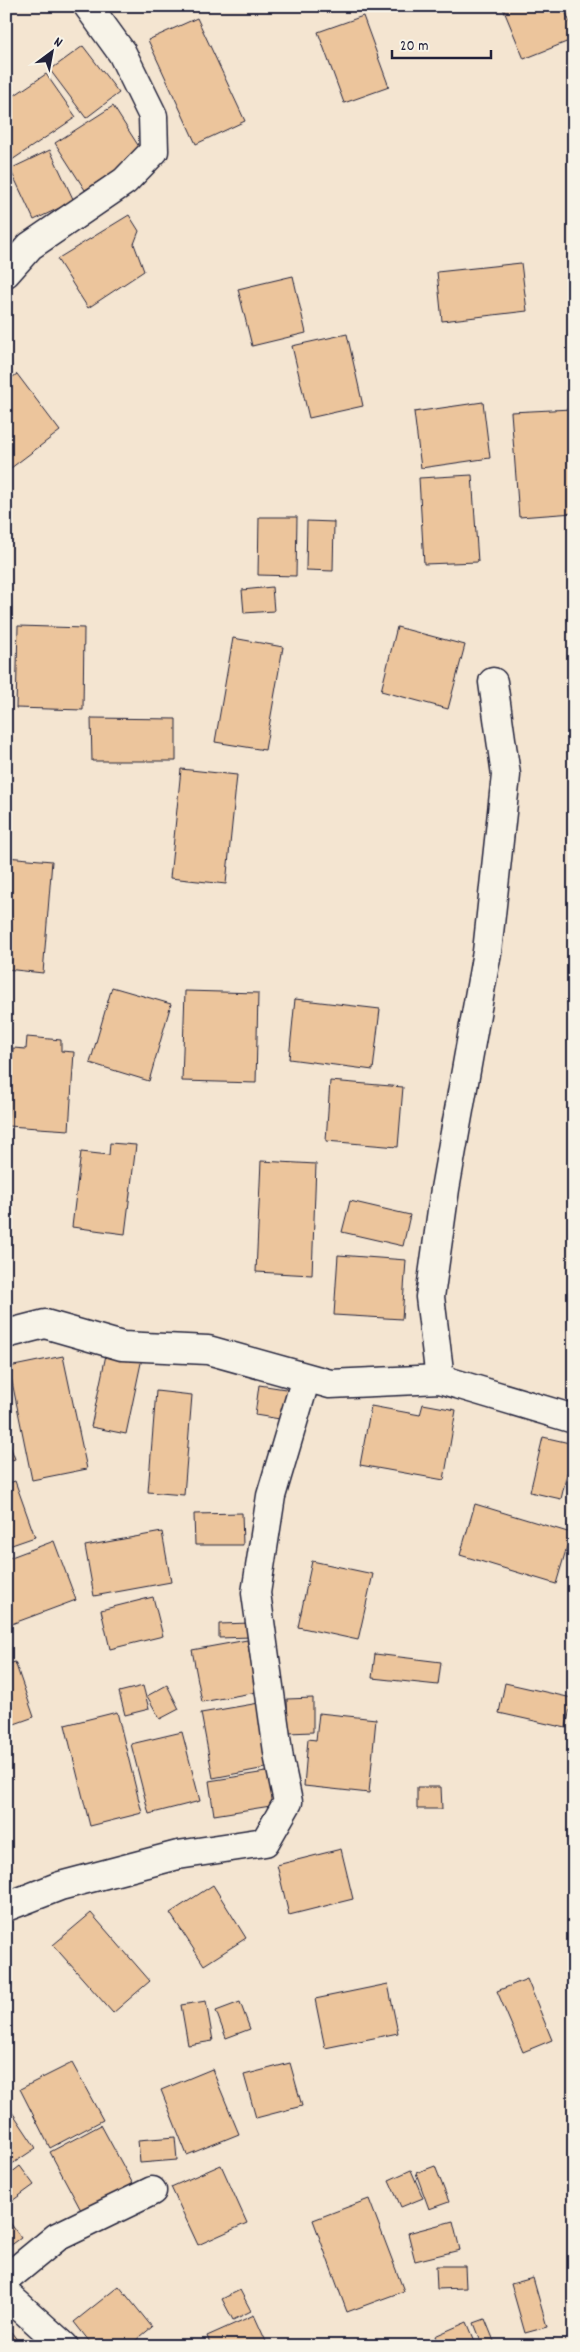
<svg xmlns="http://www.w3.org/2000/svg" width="580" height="2352" font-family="Dekko,sans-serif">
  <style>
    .building { fill: #ecc59c; stroke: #22223b }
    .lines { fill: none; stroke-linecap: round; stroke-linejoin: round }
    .minor-casing { stroke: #22223b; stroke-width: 31 }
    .minor { stroke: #f7f3e8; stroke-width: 28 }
  </style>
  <rect width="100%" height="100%" fill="#f4e5d1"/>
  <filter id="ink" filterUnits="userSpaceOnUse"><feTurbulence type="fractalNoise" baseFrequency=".02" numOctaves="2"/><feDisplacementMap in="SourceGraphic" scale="10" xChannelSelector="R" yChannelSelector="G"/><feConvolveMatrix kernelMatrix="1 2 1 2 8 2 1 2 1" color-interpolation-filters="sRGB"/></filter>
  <g filter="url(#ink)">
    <g class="building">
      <path d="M502,6H563L574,32V39L524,59Z"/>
      <path d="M363,16L389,87L344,103L318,32Z"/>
      <path d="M197,18L245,121L196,144L148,40Z"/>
      <path d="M83,46L119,93L86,118L50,70Z"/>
      <path d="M46,74L76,117L6,164V101Z"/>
      <path d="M113,106L143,153L85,190L55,143Z"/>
      <path d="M50,150L74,201L34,220L10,169Z"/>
      <path d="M129,215L139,231L134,244L144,271L88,308L57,259Z"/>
      <path d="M521,263L527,311L442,321L437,272Z"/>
      <path d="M293,276L306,333L252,346L238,289Z"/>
      <path d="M347,334L363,406L309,418L292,346Z"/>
      <path d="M17,374L60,431L11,468L6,463V382Z"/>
      <path d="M483,402L490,458L421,468L414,412Z"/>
      <path d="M572,409L574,513L519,517L511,412Z"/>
      <path d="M472,475L478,562L424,564L419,478Z"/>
      <path d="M259,517H297L296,576L258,575Z"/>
      <path d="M307,521L334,522L333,571L306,570Z"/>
      <path d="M272,587L274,611L244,613L242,590Z"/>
      <path d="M18,626L84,628L83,710L16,708Z"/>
      <path d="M397,627L465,645L448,709L381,691Z"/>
      <path d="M233,638L283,647L265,750L215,742Z"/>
      <path d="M91,718L176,719V761H92Z"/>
      <path d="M181,769L237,775L226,884L170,878Z"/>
      <path d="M6,857L52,861L43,973L6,969Z"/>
      <path d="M572,889H574V948H571Z"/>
      <path d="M112,987L171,1004L149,1081L90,1063Z"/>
      <path d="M185,991L258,993L256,1083L182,1081Z"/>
      <path d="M295,999L380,1009L373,1070L289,1059Z"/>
      <path d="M27,1037L61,1040V1051L74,1052L69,1130L8,1126L13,1048L26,1049Z"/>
      <path d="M330,1081L403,1087L398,1147L326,1141Z"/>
      <path d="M110,1143L136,1145L125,1234L72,1227L81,1152L109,1155Z"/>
      <path d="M261,1161L316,1164L312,1275L256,1272Z"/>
      <path d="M350,1201L410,1215L403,1246L342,1232Z"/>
      <path d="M338,1255L406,1260L402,1319L334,1315Z"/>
      <path d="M107,1350L142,1358L126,1434L91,1427Z"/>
      <path d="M63,1356L87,1469L32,1480L9,1367Z"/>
      <path d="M259,1385L292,1390L286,1420L255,1415Z"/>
      <path d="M156,1391L192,1395L184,1495L148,1492Z"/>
      <path d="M423,1404L456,1410L444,1480L360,1465L371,1406L420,1415Z"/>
      <path d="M6,1435L15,1459L6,1462Z"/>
      <path d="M543,1437L574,1444L561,1499L530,1492Z"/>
      <path d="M15,1481L35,1537L6,1547V1484Z"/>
      <path d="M475,1504L571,1533L556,1584L460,1555Z"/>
      <path d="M242,1513L243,1545H195L194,1514Z"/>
      <path d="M162,1532L171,1582L94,1596L85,1546Z"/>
      <path d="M54,1541L76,1600L6,1626V1559Z"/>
      <path d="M312,1561L373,1574L358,1640L298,1627Z"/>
      <path d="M153,1597L163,1636L110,1649L101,1610Z"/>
      <path d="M251,1623V1637L219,1638V1624Z"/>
      <path d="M247,1640L257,1692L202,1702L192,1650Z"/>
      <path d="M375,1654L441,1662L438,1685L372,1678Z"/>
      <path d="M15,1662L34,1717L6,1727V1665Z"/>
      <path d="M505,1683L572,1698L566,1728L499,1713Z"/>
      <path d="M167,1685L179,1709L160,1719L147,1696Z"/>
      <path d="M143,1686L149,1709L125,1715L119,1692Z"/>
      <path d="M313,1698V1732L288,1733L287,1699Z"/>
      <path d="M259,1703L271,1767L213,1778L201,1713Z"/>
      <path d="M117,1712L142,1813L90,1826L65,1725Z"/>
      <path d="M319,1713L376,1719L369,1793L304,1786L308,1739L316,1740Z"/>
      <path d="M182,1732L200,1801L149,1814L131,1744Z"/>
      <path d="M272,1771L277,1805L214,1815L209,1781Z"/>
      <path d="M417,1787H441L442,1809H417Z"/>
      <path d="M341,1849L353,1899L289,1915L277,1865Z"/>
      <path d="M213,1885L246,1938L204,1965L170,1913Z"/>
      <path d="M91,1913L150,1981L113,2013L53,1945Z"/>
      <path d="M527,1979L552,2040L523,2052L497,1991Z"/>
      <path d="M388,1984L398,2033L325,2048L315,1999Z"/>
      <path d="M206,2001L213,2041L188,2045L181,2005Z"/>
      <path d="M240,2002L250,2029L226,2038L216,2011Z"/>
      <path d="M72,2063L103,2120L50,2148L20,2089Z"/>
      <path d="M290,2063L302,2106L256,2118L244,2075Z"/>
      <path d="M212,2069L239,2134L187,2155L161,2090Z"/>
      <path d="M6,2103L36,2148L6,2168Z"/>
      <path d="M101,2125L133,2184L82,2212L50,2152Z"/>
      <path d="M175,2137L177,2160L140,2163L138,2140Z"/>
      <path d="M221,2165L247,2223L198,2245L171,2187Z"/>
      <path d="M20,2166L34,2185L12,2201L6,2194V2177Z"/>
      <path d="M435,2166L449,2202L429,2209L416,2173Z"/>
      <path d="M411,2170L423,2198L401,2207L389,2180Z"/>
      <path d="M369,2199L404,2291L347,2312L313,2220Z"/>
      <path d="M6,2217L21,2238L6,2249Z"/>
      <path d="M453,2221L460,2250L415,2261L408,2233Z"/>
      <path d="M436,2266H465L466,2288L437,2289Z"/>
      <path d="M533,2278L547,2327L525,2333L511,2284Z"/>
      <path d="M119,2286L152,2327L129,2346H93L74,2322Z"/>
      <path d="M240,2290L251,2311L233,2320L222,2299Z"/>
      <path d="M254,2315L268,2346H211L207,2336Z"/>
      <path d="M485,2319L496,2346H483L474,2323Z"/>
      <path d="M467,2322L477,2346H439L435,2336Z"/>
      <path d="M11,2332L22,2346H6V2336Z"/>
      <path d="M422,2340L423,2346H401Z"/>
    </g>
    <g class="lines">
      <g class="minor-casing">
        <g id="minor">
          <path d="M6,273L30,246L125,181L154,151L153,116L122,53L88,6"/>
          <path d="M6,1334L45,1324L122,1346L208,1350L330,1384L440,1379L574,1419"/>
          <path d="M440,1379L430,1297L445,1189L487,952L506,775L493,682"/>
          <path d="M6,1907L60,1886L178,1855L265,1842L288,1802L279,1759L256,1593L271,1496L306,1378"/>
          <path d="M6,2279L57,2237L152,2191"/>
          <path d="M6,2294L64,2346"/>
        </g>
      </g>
      <use href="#minor" class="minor"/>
    </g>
  </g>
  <rect width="580" height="2352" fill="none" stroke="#f7f3e8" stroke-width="25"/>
  <rect x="12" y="12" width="555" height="2327" fill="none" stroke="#22223b" stroke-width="2" filter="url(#ink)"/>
  <g transform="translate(52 52) rotate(32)" stroke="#f7f3e8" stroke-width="4" paint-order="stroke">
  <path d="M0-4L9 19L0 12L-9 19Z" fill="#22223b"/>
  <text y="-8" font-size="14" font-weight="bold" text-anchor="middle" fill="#22223b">N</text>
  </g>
  <path d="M392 50v8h99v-8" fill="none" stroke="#22223b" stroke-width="2.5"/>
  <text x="400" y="50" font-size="15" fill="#22223b" stroke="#f7f3e8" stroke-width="4" paint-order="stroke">20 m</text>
</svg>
